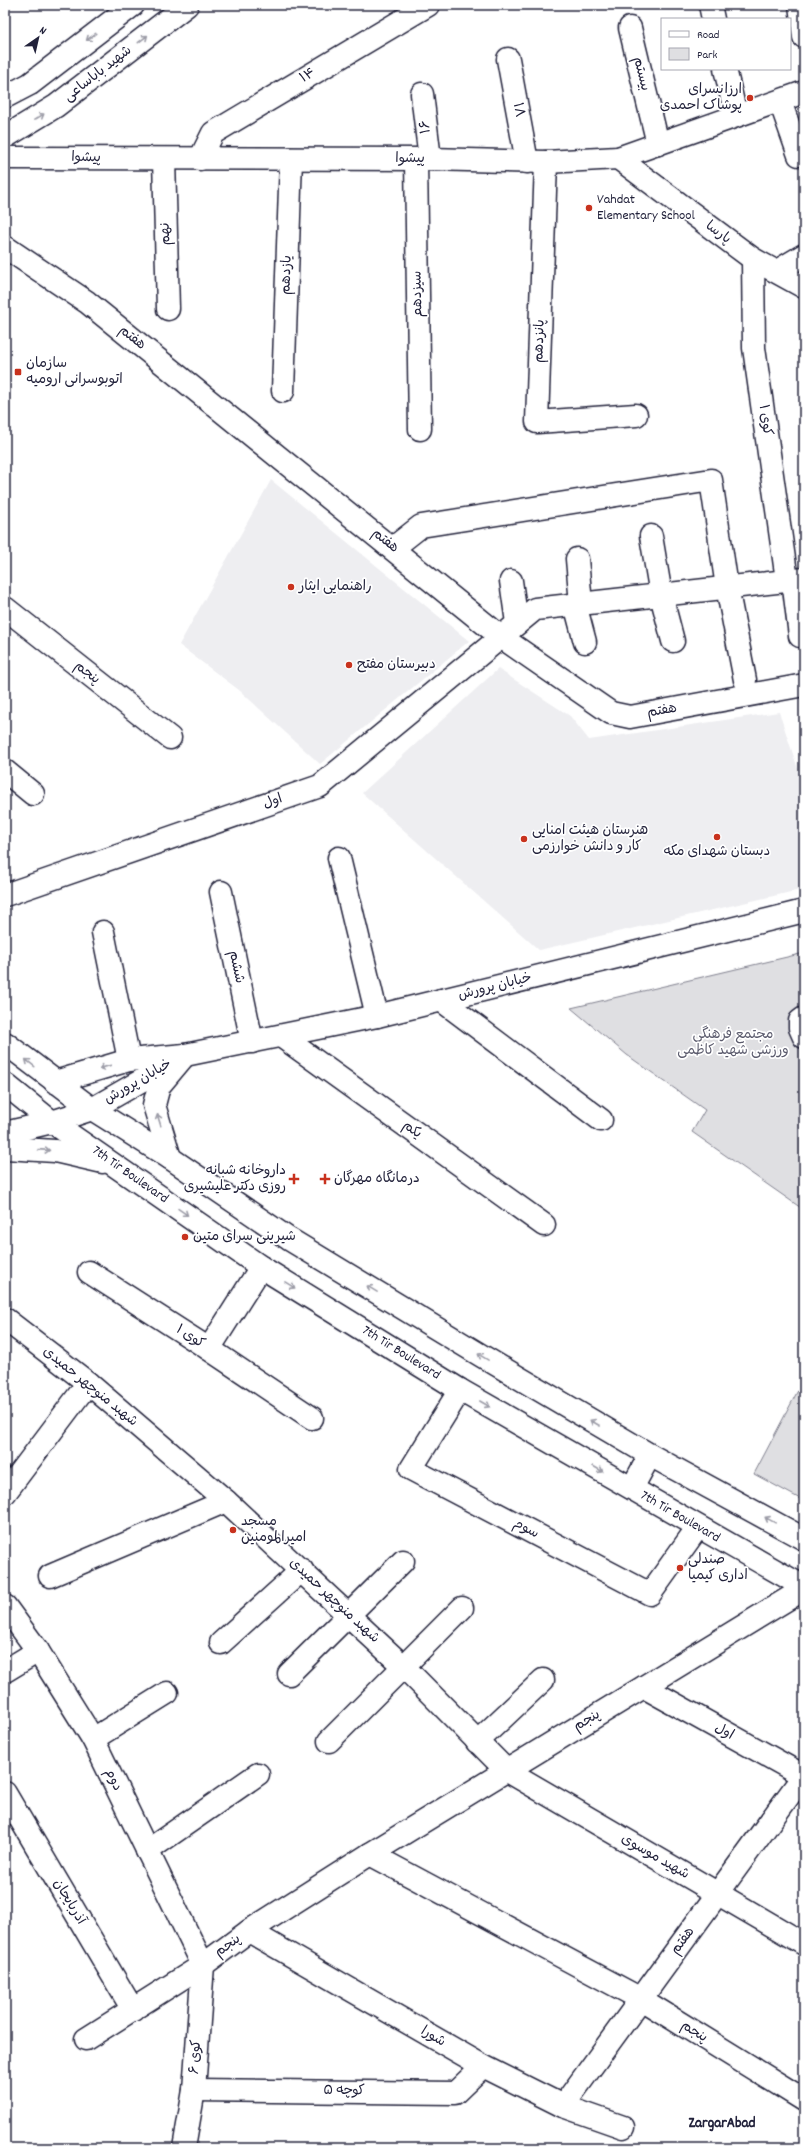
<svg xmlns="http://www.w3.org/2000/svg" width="809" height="2153" font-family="Dekko,'Playpen Sans Arabic',sans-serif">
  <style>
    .built { fill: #eeeef1 }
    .green { fill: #dfdfe2; stroke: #80808e }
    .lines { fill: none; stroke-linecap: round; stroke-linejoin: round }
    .minor-casing { stroke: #22223b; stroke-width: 25 }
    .major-casing { stroke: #22223b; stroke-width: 25 }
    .minor { stroke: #fff; stroke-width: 22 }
    .major { stroke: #fff; stroke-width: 22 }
    .oneway { stroke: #9c9ca7 }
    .poi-dot { fill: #c8321e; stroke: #fff; stroke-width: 1.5 }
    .labels { text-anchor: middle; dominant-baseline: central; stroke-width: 3.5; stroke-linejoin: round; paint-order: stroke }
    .street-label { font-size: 14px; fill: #22223b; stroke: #fff }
    .poi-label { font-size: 14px; fill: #22223b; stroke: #fff; text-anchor: start }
    .park-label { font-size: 14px; fill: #5b5b6d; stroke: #fff }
    .neighbourhood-label { font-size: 15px; font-weight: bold; fill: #22223b; stroke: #fff }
  </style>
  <rect width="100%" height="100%" fill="#fff"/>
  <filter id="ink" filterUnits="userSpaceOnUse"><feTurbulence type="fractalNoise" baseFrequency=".025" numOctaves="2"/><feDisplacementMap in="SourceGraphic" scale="8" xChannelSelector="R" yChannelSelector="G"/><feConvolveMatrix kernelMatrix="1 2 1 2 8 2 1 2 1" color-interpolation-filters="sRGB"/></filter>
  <g filter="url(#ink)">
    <g class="built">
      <path d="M271,480L469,641L320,764L239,690L179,645Z"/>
      <path d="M498,669L570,716L589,740L779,712L804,787V889L539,950L362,793Z"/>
    </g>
    <g class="green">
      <path d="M804,953V1210L692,1132L705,1110L627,1055L571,1008Z"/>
      <path d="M804,1379V1501L754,1474Z"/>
    </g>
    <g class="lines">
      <g class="minor-casing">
        <g id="minor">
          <path d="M710,5L713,19"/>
          <path d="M800,5L804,37"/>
          <path d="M630,28L658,144"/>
          <path d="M508,59L527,162"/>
          <path d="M725,69L736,115"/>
          <path d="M422,94L430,159"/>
          <path d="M780,101L799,155"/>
          <path d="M5,158L430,159L546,162L618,158L804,92"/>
          <path d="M618,158L753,259L804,287"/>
          <path d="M164,159L168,309"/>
          <path d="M200,159L213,133L428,5"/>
          <path d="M416,160L420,429"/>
          <path d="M546,162L537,422L636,415"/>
          <path d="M5,247L87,302L501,637L611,713L630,717L804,685"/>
          <path d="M753,259L754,348L787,580"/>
          <path d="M777,271L804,255"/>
          <path d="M283,391L291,159"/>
          <path d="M651,536L661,595L673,641"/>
          <path d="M393,548L421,526L711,480L727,587L745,680"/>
          <path d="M577,559L581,604"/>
          <path d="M793,580L800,636"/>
          <path d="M511,581L517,623"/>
          <path d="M575,604L585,642"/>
          <path d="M5,608L170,738"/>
          <path d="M5,771L33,794"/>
          <path d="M339,858L377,1016"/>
          <path d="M221,892L252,1042"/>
          <path d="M5,895L320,786L535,609L804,579"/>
          <path d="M103,932L129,1060"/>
          <path d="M441,1000L601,1120"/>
          <path d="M804,1018L800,1021V1028L804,1037"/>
          <path d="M281,1036L544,1225"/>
          <path d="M55,1082L129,1060L185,1055L377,1016L804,911"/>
          <path d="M92,1109L179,1059"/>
          <path d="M89,1272L209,1349L261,1267"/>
          <path d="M5,1319L88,1383L226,1501L404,1667L506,1770L804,1944"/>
          <path d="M209,1349L312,1418"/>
          <path d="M460,1390L411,1469L650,1594L698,1527"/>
          <path d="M5,1493L88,1383"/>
          <path d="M50,1576L226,1501"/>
          <path d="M5,1606L38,1651L93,1739L203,1965L194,2090L184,2148"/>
          <path d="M221,1643L302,1570"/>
          <path d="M5,1671L38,1651"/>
          <path d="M289,1674L403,1561"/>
          <path d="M644,1687L804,1776"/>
          <path d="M93,1739L167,1693"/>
          <path d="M329,1741L462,1608"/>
          <path d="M477,1742L543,1680"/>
          <path d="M5,1793L133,2010"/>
          <path d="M147,1851L258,1774"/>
          <path d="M370,1854L641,1999L804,2100"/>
          <path d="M249,1931L483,2066L563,2106L623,2127"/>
          <path d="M86,2039L203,1965L249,1931L370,1854L804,1589"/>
          <path d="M194,2090L455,2093L483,2066"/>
          <path d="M563,2106L804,1775"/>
        </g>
      </g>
      <g class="major-casing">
        <g id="major">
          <path d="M5,97L30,84L133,5"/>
          <path d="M5,137L56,106L187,5"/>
          <path d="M5,1043L92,1109L170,1158L289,1239L482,1356L650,1455L804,1539"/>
          <path d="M5,1084L52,1122L261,1267L460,1390L804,1587"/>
          <path d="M5,1133L52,1122L92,1109"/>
          <path d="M5,1148L55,1151L103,1162"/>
          <path d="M170,1158L154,1105L159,1086L185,1055"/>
          <path d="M632,1488L650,1455"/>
        </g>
      </g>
      <use href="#minor" class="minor"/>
      <use href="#major" class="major"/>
    </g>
    <defs><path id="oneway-shaft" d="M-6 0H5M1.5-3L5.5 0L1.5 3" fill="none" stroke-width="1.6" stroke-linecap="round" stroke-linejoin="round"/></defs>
    <g class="oneway">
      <use href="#oneway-shaft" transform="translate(91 37) rotate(143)"/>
      <use href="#oneway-shaft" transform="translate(143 39) rotate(-38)"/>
      <use href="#oneway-shaft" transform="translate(39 117) rotate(-31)"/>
      <use href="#oneway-shaft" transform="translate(30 1063) rotate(-142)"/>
      <use href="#oneway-shaft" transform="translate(105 1067) rotate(164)"/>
      <use href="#oneway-shaft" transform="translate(159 1120) rotate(-107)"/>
      <use href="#oneway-shaft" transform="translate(44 1150) rotate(4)"/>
      <use href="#oneway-shaft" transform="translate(183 1212) rotate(35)"/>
      <use href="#oneway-shaft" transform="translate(290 1285) rotate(32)"/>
      <use href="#oneway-shaft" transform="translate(372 1289) rotate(-149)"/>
      <use href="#oneway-shaft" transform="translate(483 1357) rotate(-149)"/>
      <use href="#oneway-shaft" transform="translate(485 1404) rotate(30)"/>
      <use href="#oneway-shaft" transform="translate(595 1423) rotate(-150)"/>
      <use href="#oneway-shaft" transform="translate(598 1469) rotate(30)"/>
      <use href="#oneway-shaft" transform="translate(770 1520) rotate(-151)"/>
    </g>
  </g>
  <g class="poi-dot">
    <circle cx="750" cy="98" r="4"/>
    <circle cx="589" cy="208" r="4"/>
    <rect x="14" y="368" width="8" height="8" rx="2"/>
    <circle cx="291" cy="587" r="4"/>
    <circle cx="349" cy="665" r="4"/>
    <circle cx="717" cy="837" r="4"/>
    <circle cx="524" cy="839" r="4"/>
    <path d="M292 1173h4v4h4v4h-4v4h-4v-4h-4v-4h4z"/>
    <path d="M323 1173h4v4h4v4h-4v4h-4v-4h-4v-4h4z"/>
    <circle cx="185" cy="1237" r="4"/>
    <circle cx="233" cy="1530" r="4"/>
    <circle cx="680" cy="1568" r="4"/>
  </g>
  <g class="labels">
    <g class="street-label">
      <text transform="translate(98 74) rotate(-38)">شهید باباساعی</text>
      <text transform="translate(641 74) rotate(76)">بیستم</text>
      <text transform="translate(308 76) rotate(-31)">۱۴</text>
      <text transform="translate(518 110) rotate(80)">۱۸</text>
      <text transform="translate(426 127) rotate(-97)">۱۶</text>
      <text transform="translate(86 158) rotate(1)">پیشوا</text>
      <text x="410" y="159">پیشوا</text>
      <text transform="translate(718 233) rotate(37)">پارسا</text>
      <text transform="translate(166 234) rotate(-91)">نهم</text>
      <text transform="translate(287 275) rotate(-88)">یازدهم</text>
      <text transform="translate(418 294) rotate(-91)">سیزدهم</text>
      <text transform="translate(132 338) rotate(39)">هفتم</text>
      <text transform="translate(540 341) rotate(-88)">پانزدهم</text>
      <text transform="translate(765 420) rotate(82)">کوی ۱</text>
      <text transform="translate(385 541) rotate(39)">هفتم</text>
      <text transform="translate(87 673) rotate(38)">پنجم</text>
      <text transform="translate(662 711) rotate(-10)">هفتم</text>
      <text transform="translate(273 802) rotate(-19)">اول</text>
      <text transform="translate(236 967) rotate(78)">ششم</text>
      <text transform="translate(495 987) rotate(-14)">خیابان پرورش</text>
      <text transform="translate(138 1082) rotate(-30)">خیابان پرورش</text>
      <text transform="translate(412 1130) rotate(36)">یکم</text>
      <text transform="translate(130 1175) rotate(35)">7th Tir Boulevard</text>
      <text transform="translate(190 1337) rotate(33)">کوی ۱</text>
      <text transform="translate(401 1353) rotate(32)">7th Tir Boulevard</text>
      <text transform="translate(90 1387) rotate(39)">شهبد منوچهر حمیدی</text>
      <text transform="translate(680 1517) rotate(30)">7th Tir Boulevard</text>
      <text transform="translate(526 1529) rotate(28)">سوم</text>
      <text transform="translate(334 1601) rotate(43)">شهبد منوچهر حمیدی</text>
      <text transform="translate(587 1721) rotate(-31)">پنجم</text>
      <text transform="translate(724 1732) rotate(29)">اول</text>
      <text transform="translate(113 1780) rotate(64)">دوم</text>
      <text transform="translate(655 1857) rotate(30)">شهید موسوی</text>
      <text transform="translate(69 1902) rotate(59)">آذربایجان</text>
      <text transform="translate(683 1941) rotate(-54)">هفتم</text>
      <text transform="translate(228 1946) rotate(-36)">پنجم</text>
      <text transform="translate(694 2032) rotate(32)">پنجم</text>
      <text transform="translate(433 2037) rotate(30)">شورا</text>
      <text transform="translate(196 2057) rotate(-86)">کوی ۶</text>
      <text transform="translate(344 2091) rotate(1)">کوچه ۵</text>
    </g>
    <g class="poi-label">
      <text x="742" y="90" text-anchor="end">ارزانسرای<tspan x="742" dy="16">پوشاک احمدی</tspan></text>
      <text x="597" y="200">Vahdat<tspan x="597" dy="16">Elementary School</tspan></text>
      <text x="26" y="364">سازمان<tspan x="26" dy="16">اتوبوسرانی ارومیه</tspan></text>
      <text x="299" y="587">راهنمایی ایثار</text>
      <text x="357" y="665">دبیرستان مفتح</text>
      <text x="532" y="831">هنرستان هیئت امنایی<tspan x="532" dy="16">کار و دانش خوارزمی</tspan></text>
      <text x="717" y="852" text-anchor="middle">دبستان شهدای مکه</text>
      <text x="286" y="1171" text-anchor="end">داروخانه شبانه<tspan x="286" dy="16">روزی دکتر علیشیری</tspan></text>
      <text x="334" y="1179">درمانگاه مهرگان</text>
      <text x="193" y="1237">شیرینی سرای متین</text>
      <text x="241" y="1522">مسجد<tspan x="241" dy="16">امیرالمومنین</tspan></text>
      <text x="688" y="1560">صندلی<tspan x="688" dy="16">اداری کیمیا</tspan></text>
    </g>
    <g class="park-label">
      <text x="733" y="1035">مجتمع فرهنگی<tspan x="733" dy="16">ورزشی شهید کاظمی</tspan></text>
    </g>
    <g class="neighbourhood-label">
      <text x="722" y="2124">ZargarAbad</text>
    </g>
  </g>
  <rect width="809" height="2153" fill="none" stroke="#fff" stroke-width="20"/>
  <rect x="10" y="10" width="789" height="2133" fill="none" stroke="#22223b" stroke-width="1.5" filter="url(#ink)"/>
  <rect x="661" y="18" width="130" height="52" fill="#ffffff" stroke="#a7a7b1"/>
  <rect x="669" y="31" width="20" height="6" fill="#ffffff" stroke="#a7a7b1"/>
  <text x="697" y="38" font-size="12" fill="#22223b">Road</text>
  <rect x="669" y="48" width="20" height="12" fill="#dfdfe2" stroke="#a7a7b1"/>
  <text x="697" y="58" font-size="12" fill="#22223b">Park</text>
  <g transform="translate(38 38) rotate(34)" stroke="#ffffff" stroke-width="3" paint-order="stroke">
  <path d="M0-3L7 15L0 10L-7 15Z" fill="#22223b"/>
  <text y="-6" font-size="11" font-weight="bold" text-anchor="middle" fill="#22223b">N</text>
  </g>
</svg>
